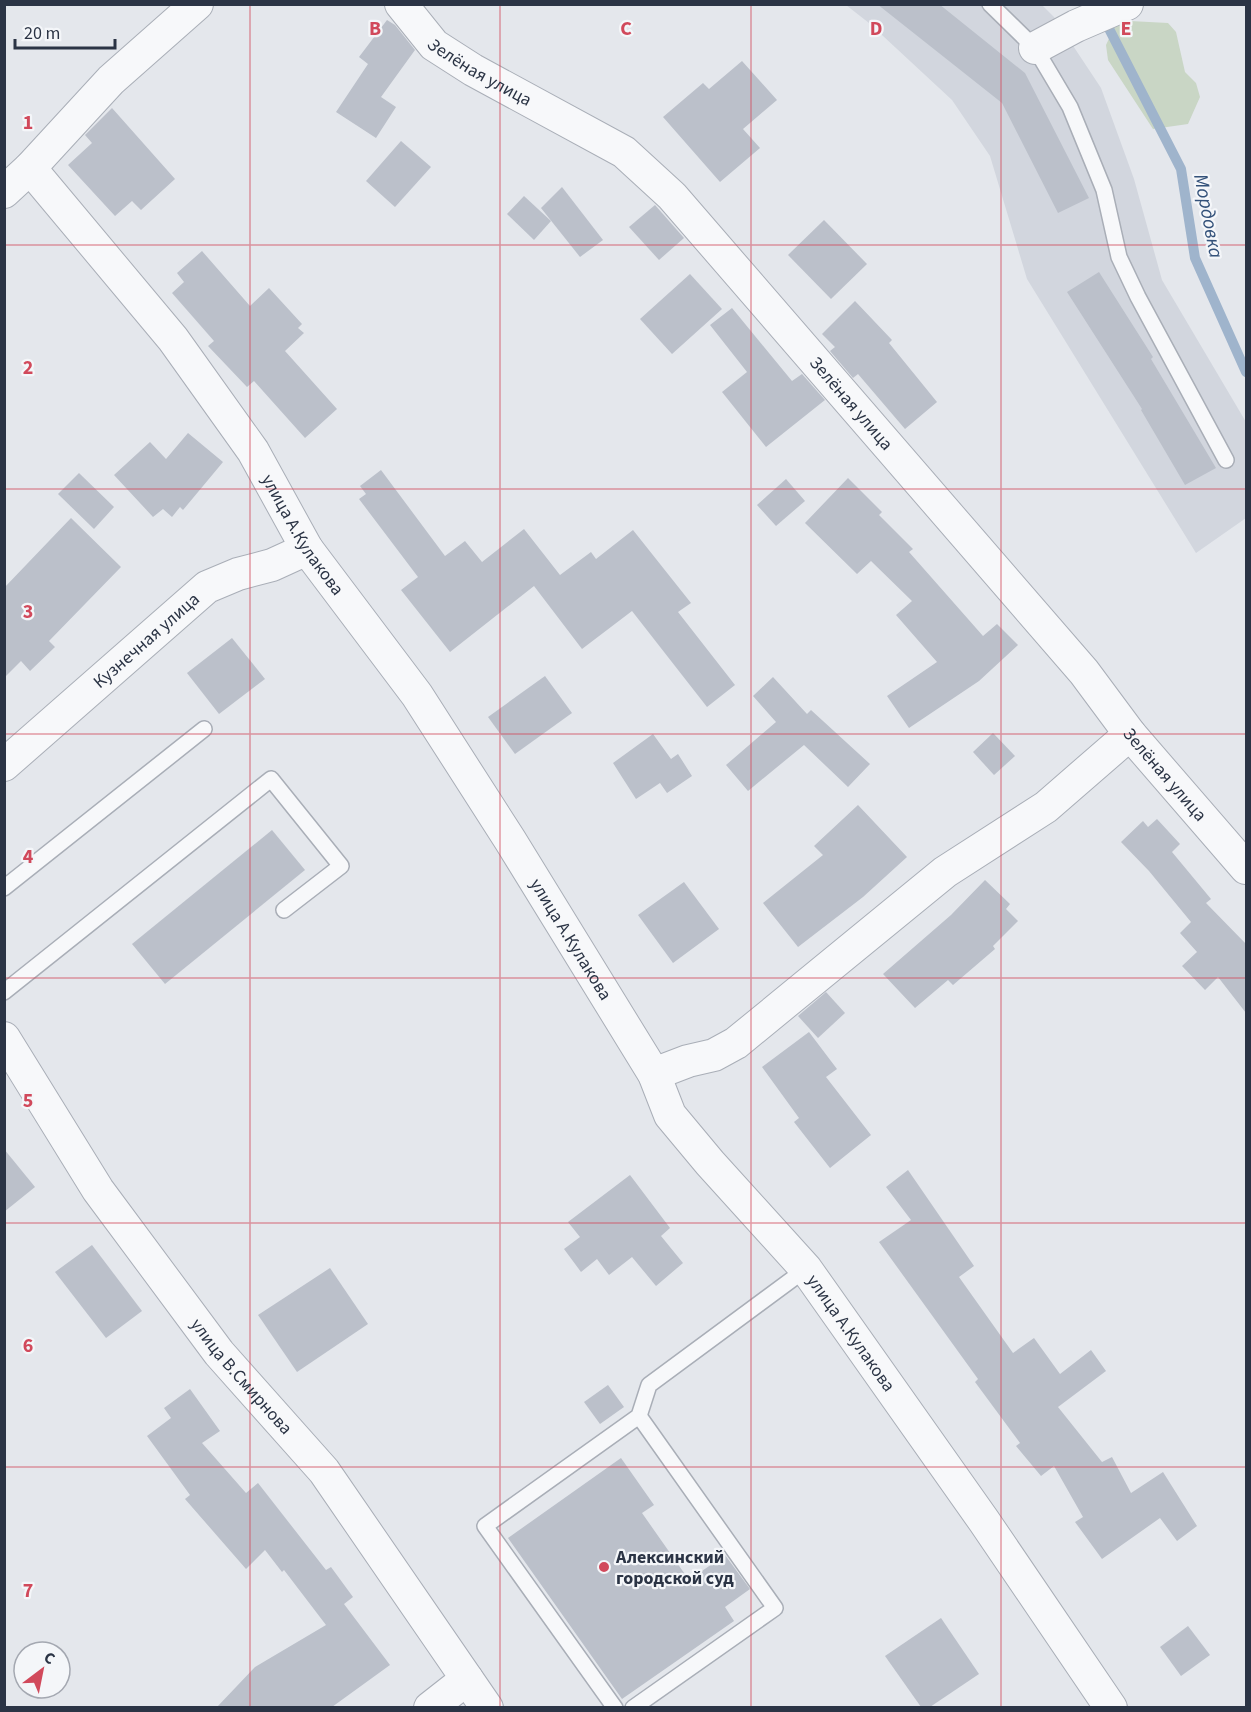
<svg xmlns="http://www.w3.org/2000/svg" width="1251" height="1712" font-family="'Source Sans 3',sans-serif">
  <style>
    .built { fill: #d2d6de }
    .green { fill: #c9d6c5 }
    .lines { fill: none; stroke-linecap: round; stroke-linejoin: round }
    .stream { stroke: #9fb4cc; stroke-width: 10 }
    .building { fill: #bbc0ca }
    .service-casing { stroke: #a9aeb7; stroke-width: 18 }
    .minor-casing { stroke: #a9aeb7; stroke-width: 34 }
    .service { stroke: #f7f8fa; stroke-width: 15 }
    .minor { stroke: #f7f8fa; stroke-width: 32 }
    .grid { fill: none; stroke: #d1495b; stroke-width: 1.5; stroke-opacity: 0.55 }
    .poi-dot { fill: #d1495b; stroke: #f4f6f9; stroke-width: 2 }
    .labels { text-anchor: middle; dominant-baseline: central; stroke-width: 4.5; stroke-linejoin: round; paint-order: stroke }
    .street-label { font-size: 18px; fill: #2b3445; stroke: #f4f6f9 }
    .poi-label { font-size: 18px; font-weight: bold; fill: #2b3445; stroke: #f4f6f9; text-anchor: start }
    .water-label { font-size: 20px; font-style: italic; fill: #34527a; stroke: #f4f6f9 }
    .grid-label { font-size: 20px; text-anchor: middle; font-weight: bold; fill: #d1495b; stroke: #f4f6f9; stroke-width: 4.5; stroke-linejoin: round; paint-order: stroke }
  </style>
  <rect width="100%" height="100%" fill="#e4e7ec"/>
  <path class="built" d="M846,5H1042L1054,17L1101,88L1134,179L1162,280L1246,422V518L1196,553L1027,279L990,156L952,100L869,23Z"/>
  <path class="green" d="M1130,21L1168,23L1176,32L1185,72L1196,83L1200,97L1188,124L1153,129L1108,60L1106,45L1115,26Z"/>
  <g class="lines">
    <path class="stream" d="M1103,17L1181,169L1195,258L1246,372"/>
  </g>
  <g class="building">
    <path d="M877,4H939L1025,73L1089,198L1058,213L1002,103Z"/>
    <path d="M387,20L395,25L415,50L381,97L396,107L376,138L336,112L368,64L359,57Z"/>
    <path d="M742,61L777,100L743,129L760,148L720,182L663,117L703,83L709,89Z"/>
    <path d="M112,108L175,179L141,210L132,201L115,216L68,165L92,143L85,135Z"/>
    <path d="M401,141L431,167L395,207L366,181Z"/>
    <path d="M562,187L603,240L580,257L541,208Z"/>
    <path d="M524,196L551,221L534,240L507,214Z"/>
    <path d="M655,205L684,238L659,260L629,227Z"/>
    <path d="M824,220L867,264L831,299L788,255Z"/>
    <path d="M202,251L250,306L269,288L302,324L298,328L304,333L285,351L337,409L305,438L254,381L247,387L208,346L214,341L172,293L184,282L177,273Z"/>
    <path d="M1099,272L1153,357L1151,359L1216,468L1185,485L1141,410L1142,409L1067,292Z"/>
    <path d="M690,274L722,309L672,354L640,319Z"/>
    <path d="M855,301L892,340L889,343L937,402L905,429L858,374L853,378L830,351L835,347L822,334Z"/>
    <path d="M732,308L792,381L802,374L825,400L766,447L722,392L747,372L710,325Z"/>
    <path d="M188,433L223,462L183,510L180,507L172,517L163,509L153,517L114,475L150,442L166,459Z"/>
    <path d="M381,470L445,556L465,541L482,562L524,529L560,575L591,552L596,559L633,530L691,603L678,612L735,685L707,707L632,611L582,649L534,586L450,652L401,590L418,577L359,499L366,494L360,486Z"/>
    <path d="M79,473L114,507L94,529L58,494Z"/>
    <path d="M848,478L882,512L879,515L913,549L909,552L983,636L997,624L1018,645L979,681L909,728L887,696L937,662L896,615L912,601L871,561L857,574L805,523Z"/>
    <path d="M786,479L805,501L776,526L757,505Z"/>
    <path d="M71,518L121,567L49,641L55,647L30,671L21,661L4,678V588Z"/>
    <path d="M232,638L265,679L219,714L187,673Z"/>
    <path d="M545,676L572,713L515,754L488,717Z"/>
    <path d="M773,677L807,714L811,710L870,764L848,787L804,745L748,791L726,765L776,722L753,696Z"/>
    <path d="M993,733L1015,756L994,775L973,752Z"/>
    <path d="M653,734L671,759L678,754L692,776L667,793L660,783L636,799L613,763Z"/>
    <path d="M858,805L907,857L863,897L798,947L763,903L823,855L814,846Z"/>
    <path d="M1157,819L1180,844L1172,852L1211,899L1206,903L1246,944V1013L1218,977L1205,990L1182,966L1197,952L1180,933L1191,922L1149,871L1121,842L1143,821L1148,827Z"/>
    <path d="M272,830L305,870L165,984L132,944Z"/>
    <path d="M985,880L1010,904L1006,909L1018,921L993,946L995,949L953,985L948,980L915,1008L883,974L951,915Z"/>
    <path d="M684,882L719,929L673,963L638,915Z"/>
    <path d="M826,992L845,1013L818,1038L798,1016Z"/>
    <path d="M809,1032L837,1069L826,1077L871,1135L830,1168L794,1122L799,1118L762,1067Z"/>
    <path d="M4,1149L35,1187L4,1212Z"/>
    <path d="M908,1170L974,1266L959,1277L1013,1353L1034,1338L1060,1374L1091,1350L1106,1371L1058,1407L1102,1462L1112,1457L1131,1493L1163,1472L1197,1526L1177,1541L1160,1518L1102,1559L1075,1522L1083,1517L1054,1466L1041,1476L1016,1446L1020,1443L975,1382L978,1379L879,1242L911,1220L886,1187Z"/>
    <path d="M630,1175L670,1228L661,1236L683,1263L656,1286L632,1257L609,1275L597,1259L581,1272L564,1249L580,1237L568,1222Z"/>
    <path d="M92,1245L142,1311L106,1338L55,1272Z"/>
    <path d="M330,1268L368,1324L297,1372L258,1315Z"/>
    <path d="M608,1385L624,1407L600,1424L584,1402Z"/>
    <path d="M190,1389L220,1431L202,1443L246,1493L258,1483L326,1570L331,1567L353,1597L344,1604L390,1665L332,1707H217L255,1667L326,1625L284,1570L282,1572L265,1550L246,1569L185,1499L190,1495L147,1436L171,1418L164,1408Z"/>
    <path d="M621,1458L654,1505L642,1513L689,1580L725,1555L750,1589L725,1607L734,1621L622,1699L508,1538Z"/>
    <path d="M941,1618L979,1674L930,1707H921L885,1656Z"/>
    <path d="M1188,1626L1210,1655L1181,1676L1160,1647Z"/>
  </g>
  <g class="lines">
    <g class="service-casing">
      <g id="service">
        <path d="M990,4L1035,48L1070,107L1104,190L1119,257L1138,297L1226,460"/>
        <path d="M4,888L204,729"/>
        <path d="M4,992L271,779L341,866L284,910"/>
        <path d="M615,1708L485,1526L639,1416L649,1385L806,1269"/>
        <path d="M633,1708L775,1608L639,1416"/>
      </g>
    </g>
    <g class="minor-casing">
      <g id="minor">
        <path id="s1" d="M401,4L434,45L473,70L624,152L672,196L1084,672L1130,734L1246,868"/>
        <path d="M1035,48L1076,26L1127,4"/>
        <path id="s2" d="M30,168L173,339L253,451L307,549L417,695L510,840L654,1074L670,1115L710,1163L806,1269L984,1521L1111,1708"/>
        <path d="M4,192L30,168L111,80L197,4"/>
        <path id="s3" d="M4,765L207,587L238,574L272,565L307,549"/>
        <path id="s4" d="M4,1038L98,1190L219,1353L324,1471L487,1708"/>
        <path d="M654,1074L688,1061L714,1055L736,1043L945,872L1046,807L1130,734"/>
        <path d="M430,1708L467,1679"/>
      </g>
    </g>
    <use href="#service" class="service"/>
    <use href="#minor" class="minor"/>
  </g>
  <path class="grid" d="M250,4V1708M500,4V1708M751,4V1708M1001,4V1708M4,245H1246M4,489H1246M4,734H1246M4,978H1246M4,1223H1246M4,1467H1246"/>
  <circle class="poi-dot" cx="604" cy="1567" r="6"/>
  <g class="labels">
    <g class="street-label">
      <text stroke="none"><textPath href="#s1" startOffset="106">Зелёная улица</textPath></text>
      <text stroke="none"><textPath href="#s1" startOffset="610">Зелёная улица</textPath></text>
      <text stroke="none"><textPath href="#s2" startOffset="458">улица А.Кулакова</textPath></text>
      <text stroke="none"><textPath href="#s3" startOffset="189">Кузнечная улица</textPath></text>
      <text stroke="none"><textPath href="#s1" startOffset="1096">Зелёная улица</textPath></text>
      <text stroke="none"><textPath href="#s2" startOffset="944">улица А.Кулакова</textPath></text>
      <text stroke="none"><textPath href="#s2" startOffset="1430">улица А.Кулакова</textPath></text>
      <text stroke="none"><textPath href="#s4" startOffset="414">улица В.Смирнова</textPath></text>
    </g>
    <g class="poi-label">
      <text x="616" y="1557">Алексинский<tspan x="616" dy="21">городской суд</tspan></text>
    </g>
    <g class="water-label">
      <text transform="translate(1208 216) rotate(79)">Мордовка</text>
    </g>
  </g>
  <g class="grid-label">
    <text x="375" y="35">B</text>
    <text x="626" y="35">C</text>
    <text x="876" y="35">D</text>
    <text x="1126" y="35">E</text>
    <text x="28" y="129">1</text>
    <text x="28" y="374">2</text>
    <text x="28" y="618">3</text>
    <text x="28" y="863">4</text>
    <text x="28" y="1107">5</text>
    <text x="28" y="1352">6</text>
    <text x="28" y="1597">7</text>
  </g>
  <rect width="1251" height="1712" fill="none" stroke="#2b3445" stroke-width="12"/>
  <g transform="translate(42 1670) rotate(32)"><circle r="28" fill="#f4f6f9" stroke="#a4a8b1" stroke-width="1.5"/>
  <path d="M0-4.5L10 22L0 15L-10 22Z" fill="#d1495b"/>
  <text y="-9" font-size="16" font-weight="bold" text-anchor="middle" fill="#2b3445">С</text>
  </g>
  <path d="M15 39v9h100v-9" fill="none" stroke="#2b3445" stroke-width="3"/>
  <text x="24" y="39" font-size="18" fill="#2b3445" stroke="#f4f6f9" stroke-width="4.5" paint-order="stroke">20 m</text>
</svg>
